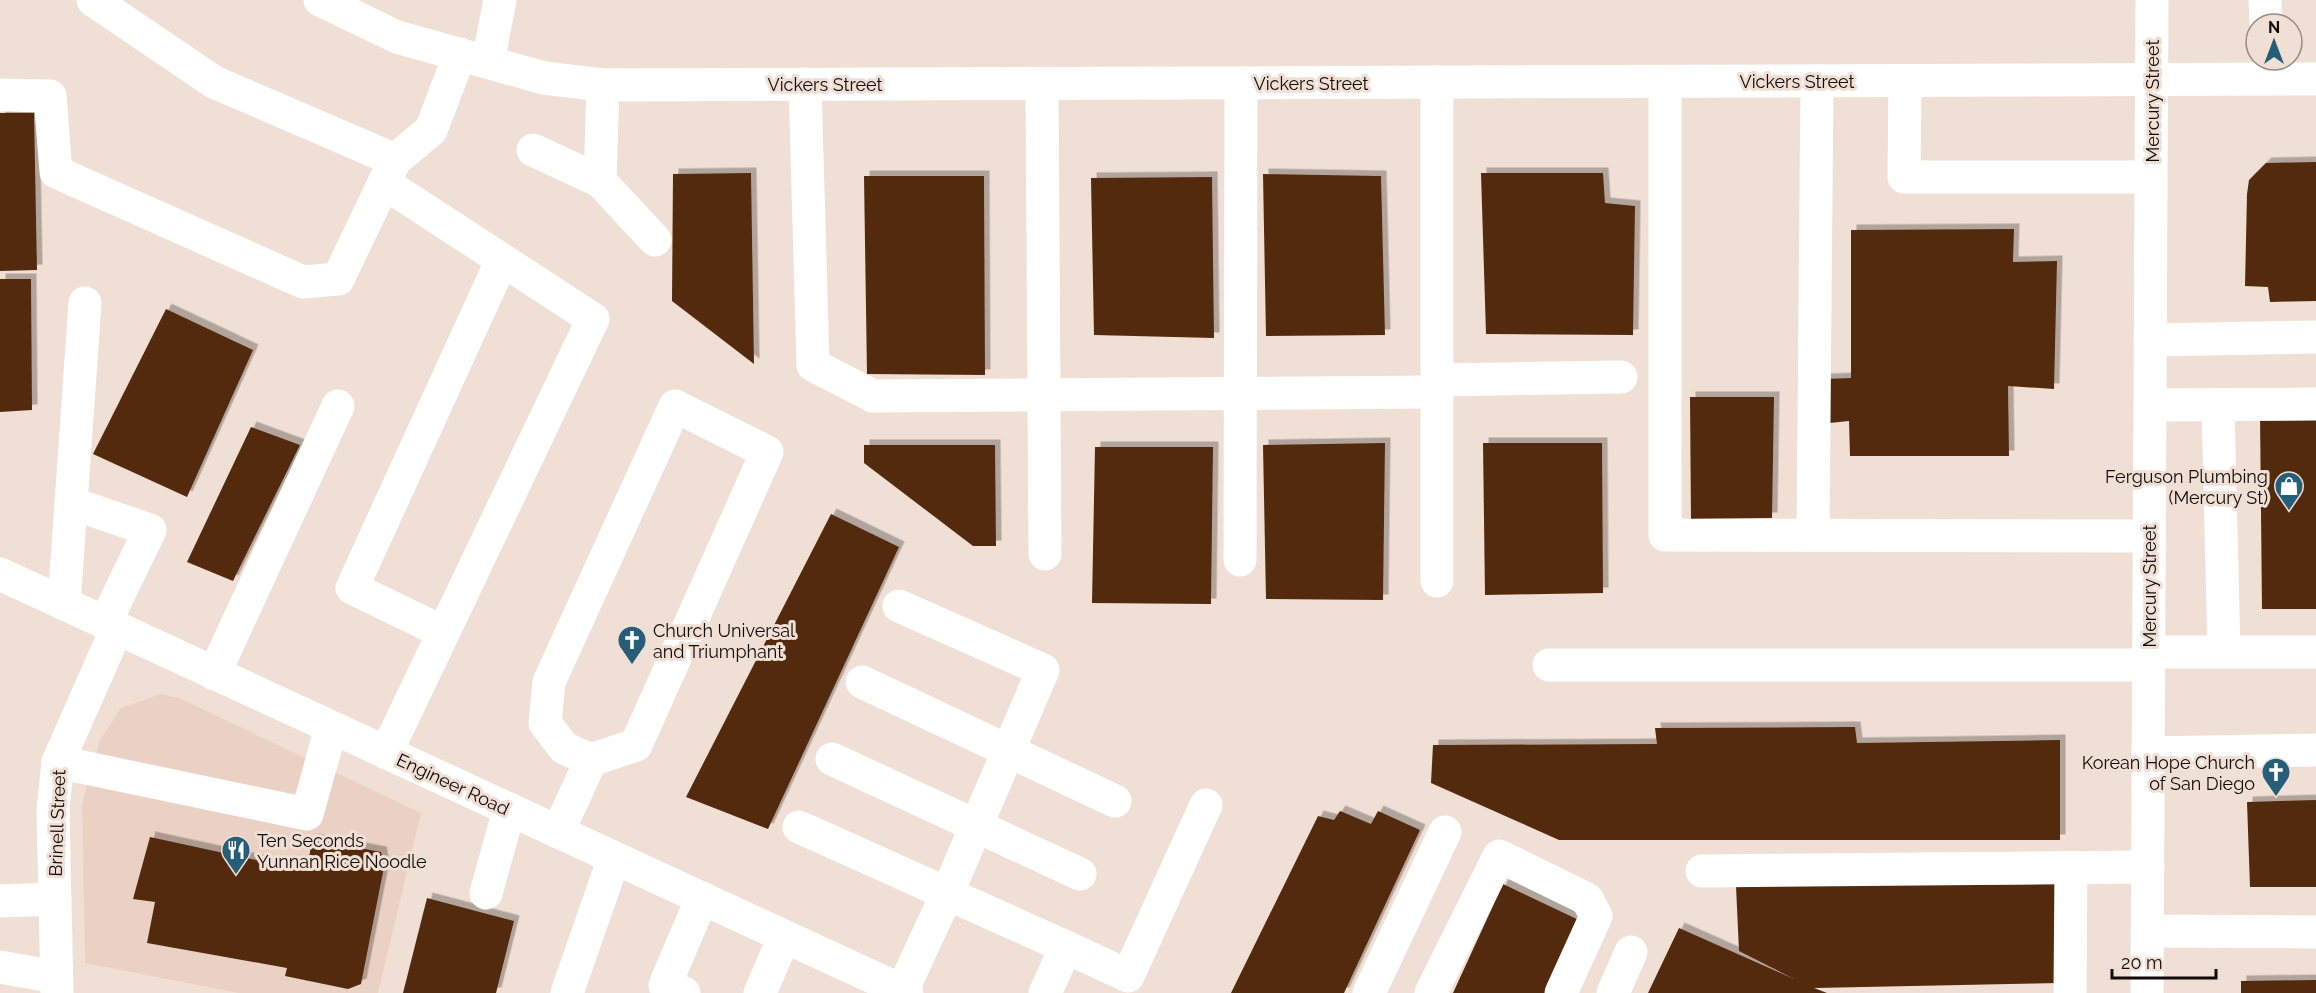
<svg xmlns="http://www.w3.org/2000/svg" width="2316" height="993" font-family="Raleway,sans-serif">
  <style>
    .built { fill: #ead1c3 }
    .building { fill: #532a0c; filter: url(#shadow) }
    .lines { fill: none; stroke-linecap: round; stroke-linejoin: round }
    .minor { stroke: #fff; stroke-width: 33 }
    .labels { text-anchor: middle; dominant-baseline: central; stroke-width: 6; stroke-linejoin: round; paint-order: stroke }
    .street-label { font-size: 18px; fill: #100b08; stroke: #f0dfd5 }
    .poi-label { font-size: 18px; fill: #100b08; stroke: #f0dfd5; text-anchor: end }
  </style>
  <defs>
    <filter id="shadow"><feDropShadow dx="5.5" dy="-5.5" stdDeviation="0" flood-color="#0004"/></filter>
  </defs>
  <rect width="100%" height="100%" fill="#f0dfd5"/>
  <path class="built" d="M161,694L179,698L421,813L378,993H239L85,963L82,804L100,740L121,708Z"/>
  <g class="building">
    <path d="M0,113H34L37,270L0,271Z"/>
    <path d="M2316,162V301L2270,302L2268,287L2245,286L2247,194L2249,180L2266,163Z"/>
    <path d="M751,173L754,364L672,301L673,174Z"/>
    <path d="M1481,173H1603L1605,203L1635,206L1633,335L1486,334Z"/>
    <path d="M1263,174L1381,176L1385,335L1266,336Z"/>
    <path d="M864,176H984L985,375L867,374Z"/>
    <path d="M1212,177L1214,338L1094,335L1091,178Z"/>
    <path d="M2014,229L2013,262L2057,261L2054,389L2008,386L2009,456H1850L1849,421L1820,424L1823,379L1851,378V230Z"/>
    <path d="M0,279H31L32,410L0,412Z"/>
    <path d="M166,309L253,350L187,497L93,454Z"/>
    <path d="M1690,397H1774L1772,518L1691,519Z"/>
    <path d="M2260,414H2316V609H2262Z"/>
    <path d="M251,427L300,445L233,581L187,562Z"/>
    <path d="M1385,443L1383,600L1266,599L1263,445Z"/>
    <path d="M1483,443H1602L1603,593L1485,595Z"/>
    <path d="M864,445H995L996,546H973L864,463Z"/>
    <path d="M1095,447H1213L1211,604L1092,603Z"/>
    <path d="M831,514L899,547L768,829L686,797Z"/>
    <path d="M1855,727L1857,743L2060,740V840H1559L1431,783L1433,745L1657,744L1655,728Z"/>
    <path d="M2316,800V887H2250L2247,802Z"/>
    <path d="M1340,811L1371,824L1378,811L1420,830L1344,993H1231L1318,816L1334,820Z"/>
    <path d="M150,837L307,871L312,839L381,852L384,867L361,984L348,989L285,976L287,968L147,943L155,902L133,899Z"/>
    <path d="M1503,884L1581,921L1550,993H1453Z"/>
    <path d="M2056,884L2057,983L1814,988L1827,993H1648L1679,928L1794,979L1739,951L1736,886Z"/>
    <path d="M427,898L514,921L496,993H403Z"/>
    <path d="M2316,980V993H2241V981Z"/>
  </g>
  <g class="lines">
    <g class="minor">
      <path d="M93,0L214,82L395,160"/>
      <path d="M320,0L397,37L544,78L603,85L2316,79"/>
      <path d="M2265,0L2266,24"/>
      <path d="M488,62L500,0"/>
      <path d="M1905,81L1904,177H2151"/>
      <path d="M1437,82V581"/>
      <path d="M1665,82V535L2149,536"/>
      <path d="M805,84L813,365L873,396L1437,392"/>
      <path d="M1042,84L1045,554"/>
      <path d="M603,85L600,181L655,240"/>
      <path d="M0,95L50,96L56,172L303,282L338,279L395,160L431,130L460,54"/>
      <path d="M533,150L600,181"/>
      <path d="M384,183L593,319L386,753"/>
      <path d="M2150,340L2316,337"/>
      <path d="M1437,380L1621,377"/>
      <path d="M2150,405L2316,404"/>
      <path d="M2218,405L2224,652"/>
      <path d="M71,503L150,530L105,623"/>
      <path d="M1813,535L1817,81"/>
      <path d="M1240,560L1241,83"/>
      <path d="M0,574L907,993"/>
      <path d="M64,604L85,303"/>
      <path d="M899,606L1043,670L947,894L902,991"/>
      <path d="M443,632L352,588L502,260"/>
      <path d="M2149,652H2316"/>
      <path d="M1549,665H2149"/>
      <path d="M214,674L338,406"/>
      <path d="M862,682L1115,801"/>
      <path d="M2148,753L2316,750"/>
      <path d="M832,759L1080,874"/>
      <path d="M58,762L307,814L331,728"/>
      <path d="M799,827L1066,947"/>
      <path d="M558,832L591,760L636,745L767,452L675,406L549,682L545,723L564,748L591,760"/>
      <path d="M1702,871L2148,867"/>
      <path d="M486,893L509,810"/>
      <path d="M0,901L55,899"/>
      <path d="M2147,931L2316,932"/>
      <path d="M0,967L56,977"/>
      <path d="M57,993L53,810L58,762L117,628"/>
      <path d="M567,993L614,858"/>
      <path d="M684,993L665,985L702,898"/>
      <path d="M760,993L784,937"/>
      <path d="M1045,993L1066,947L1128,976L1206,805"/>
      <path d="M1369,993L1445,832"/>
      <path d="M1431,993L1499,856L1587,899L1596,916L1561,993"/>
      <path d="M1613,993L1631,952"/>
      <path d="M2070,993L2071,868"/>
      <path d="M2147,993L2152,0"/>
    </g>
  </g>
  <defs>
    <g id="shop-pin" transform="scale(1.5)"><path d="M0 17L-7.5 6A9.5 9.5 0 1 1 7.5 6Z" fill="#265d78" stroke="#f0dfd5"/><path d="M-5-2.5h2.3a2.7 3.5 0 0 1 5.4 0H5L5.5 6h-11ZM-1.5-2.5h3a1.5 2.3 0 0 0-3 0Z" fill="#fff"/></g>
    <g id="church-pin" transform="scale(1.5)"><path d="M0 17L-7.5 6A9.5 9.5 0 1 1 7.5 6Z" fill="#265d78" stroke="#f0dfd5"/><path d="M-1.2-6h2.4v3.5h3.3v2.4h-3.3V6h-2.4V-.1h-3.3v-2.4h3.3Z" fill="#fff"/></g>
    <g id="restaurant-pin" transform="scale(1.5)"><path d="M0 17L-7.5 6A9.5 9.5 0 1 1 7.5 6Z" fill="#265d78" stroke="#f0dfd5"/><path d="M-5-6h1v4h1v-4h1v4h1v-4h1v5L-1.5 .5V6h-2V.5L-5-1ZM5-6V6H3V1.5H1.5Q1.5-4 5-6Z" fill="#fff"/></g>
  </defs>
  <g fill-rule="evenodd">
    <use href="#shop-pin" x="2289" y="486"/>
    <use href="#church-pin" x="632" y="640"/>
    <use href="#church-pin" x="2276" y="772"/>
    <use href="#restaurant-pin" x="236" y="850"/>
  </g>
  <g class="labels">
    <g class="street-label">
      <text x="1797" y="81">Vickers Street</text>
      <text x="1311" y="83">Vickers Street</text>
      <text x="825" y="84">Vickers Street</text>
      <text transform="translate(2152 101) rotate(-90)">Mercury Street</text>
      <text transform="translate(2149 586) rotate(-90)">Mercury Street</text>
      <text transform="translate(453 784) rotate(25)">Engineer Road</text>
      <text transform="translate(57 823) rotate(-88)">Brinell Street</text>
    </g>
    <g class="poi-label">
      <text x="2268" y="476">Ferguson Plumbing<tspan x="2268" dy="21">(Mercury St)</tspan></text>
      <text x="653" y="630" text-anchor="start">Church Universal<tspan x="653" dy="21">and Triumphant</tspan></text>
      <text x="2255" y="762">Korean Hope Church<tspan x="2255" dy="21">of San Diego</tspan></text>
      <text x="257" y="840" text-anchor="start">Ten Seconds<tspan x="257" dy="21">Yunnan Rice Noodle</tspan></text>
    </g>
  </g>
  <g transform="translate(2274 42)"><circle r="28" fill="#f0dfd5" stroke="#968a83" stroke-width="1.5"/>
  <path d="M0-4.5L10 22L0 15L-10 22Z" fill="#265d78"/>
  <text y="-9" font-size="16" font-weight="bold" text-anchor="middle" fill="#100b08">N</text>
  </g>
  <path d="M2112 969v9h104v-9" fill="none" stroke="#100b08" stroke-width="3"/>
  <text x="2121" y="969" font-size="18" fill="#100b08" stroke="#f0dfd5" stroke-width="4.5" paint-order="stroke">20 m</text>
</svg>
